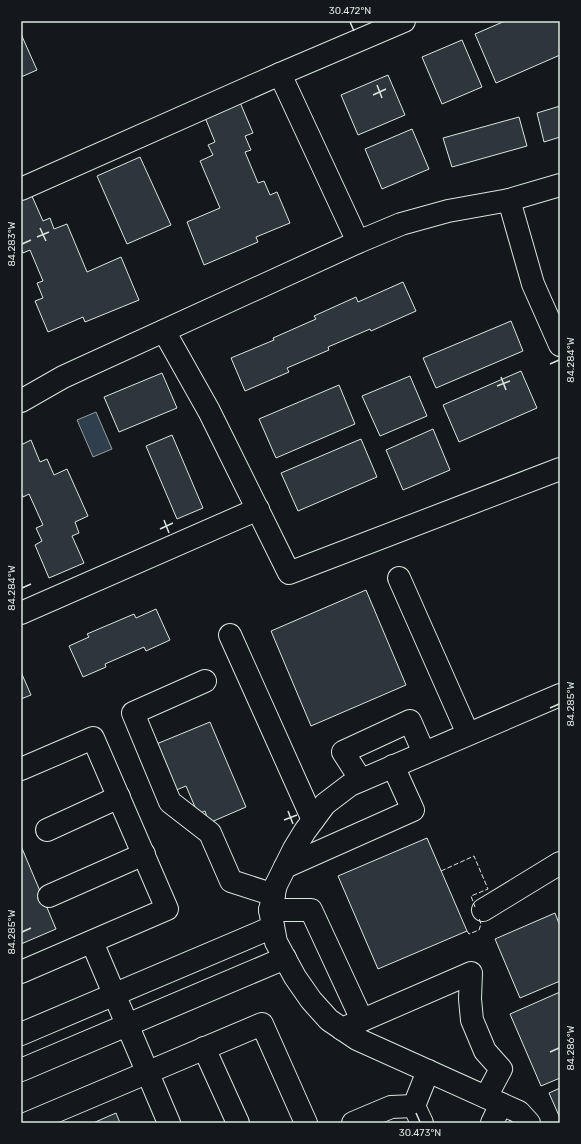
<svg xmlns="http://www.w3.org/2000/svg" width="581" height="1144" font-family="Rubik,sans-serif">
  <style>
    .water { fill: #2f3f4d; stroke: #939e99 }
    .building { fill: #2c363c; stroke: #d8e6dc }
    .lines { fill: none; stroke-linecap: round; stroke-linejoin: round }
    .minor-casing { stroke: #d8e6dc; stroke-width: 24 }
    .minor { stroke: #14181c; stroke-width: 22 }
    .fence { stroke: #d8e6dc; stroke-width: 1; stroke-dasharray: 5 2; stroke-linecap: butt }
    .ticks { fill: none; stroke: #d8e6dc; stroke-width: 1.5 }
    .neatline { fill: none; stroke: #d8e6dc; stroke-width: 1.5 }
    .ticks-label { font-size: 10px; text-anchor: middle; fill: #d8e6dc }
  </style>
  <rect width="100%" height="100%" fill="#14181c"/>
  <path class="water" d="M96,412L112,449L93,457L77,420Z"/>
  <g class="building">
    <path d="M505,21H560V55L496,83L475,34Z"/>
    <path d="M21,34L37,70L21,77Z"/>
    <path d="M462,40L482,87L442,104L422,57Z"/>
    <path d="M388,75L405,115L358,135L341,95Z"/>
    <path d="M239,100L253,133L245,136L251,150L245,152L258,183L264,181L270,195L277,192L290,223L256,237L258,242L204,265L187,222L220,208L200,161L213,155L208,145L215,142L204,115Z"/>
    <path d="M560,106V137L544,142L537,113Z"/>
    <path d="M519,117L527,146L452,167L443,138Z"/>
    <path d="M412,129L429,169L382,189L365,149Z"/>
    <path d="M140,157L171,225L127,244L97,176Z"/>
    <path d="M31,194L43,221L50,218L54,229L67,224L87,272L121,257L139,300L85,322L83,317L48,332L35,301L43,298L37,283L43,281L30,250L23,253L21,248V199Z"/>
    <path d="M403,282L416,311L371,331L370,329L328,347L329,350L287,368L289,372L245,391L231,358L274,340L273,338L316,319L314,316L356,297L358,302Z"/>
    <path d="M511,321L523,351L436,388L423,358Z"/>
    <path d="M521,371L537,408L459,442L443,405Z"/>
    <path d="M162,373L177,408L119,432L104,397Z"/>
    <path d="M410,376L427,416L380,436L362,396Z"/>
    <path d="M339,385L355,424L276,458L259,419Z"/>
    <path d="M433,429L450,470L403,490L386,450Z"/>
    <path d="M172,435L203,508L177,519L146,446Z"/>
    <path d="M361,439L377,477L298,511L281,473Z"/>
    <path d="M31,440L40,462L47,459L54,475L67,469L88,516L75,522L79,533L72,536L84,563L49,578L35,545L42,541L36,528L43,525L29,494L23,497L21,492V445Z"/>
    <path d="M366,590L406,685L311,726L271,631Z"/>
    <path d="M156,609L170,640L146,651L144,647L105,664L106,667L83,677L69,646L89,637L87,634L134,614L136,618Z"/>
    <path d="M21,672L31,695L21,699Z"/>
    <path d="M210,722L246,807L209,823L205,811L198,814L186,786L174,791L154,745Z"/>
    <path d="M427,838L467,931L378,969L338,876Z"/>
    <path d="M21,846L56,929L21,944Z"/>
    <path d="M555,913L560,926V981L520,998L495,939Z"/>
    <path d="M560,992V1078L541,1086L510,1014Z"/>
    <path d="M560,1088V1118L549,1093Z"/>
    <path d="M116,1113L120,1123H93Z"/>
  </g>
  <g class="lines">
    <g class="minor-casing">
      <g id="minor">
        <path d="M280,74L358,242"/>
        <path d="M21,189L280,74L404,21"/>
        <path d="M509,200L533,284L560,345"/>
        <path d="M164,331L209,411L289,573L560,469"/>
        <path d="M21,401L63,377L358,242L401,224L448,211L509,200L560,185"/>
        <path d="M399,578L468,734"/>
        <path d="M21,613L258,509"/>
        <path d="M230,635L313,820"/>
        <path d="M205,681L133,713L170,802L210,833L231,881L274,895"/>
        <path d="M21,769L93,738L167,909L21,972"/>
        <path d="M361,780L343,752L410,721L424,753"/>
        <path d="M47,830L119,797"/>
        <path d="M285,867L413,810L393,766"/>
        <path d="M49,896L144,854"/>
        <path d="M270,910H311L362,1020"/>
        <path d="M483,910L560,863"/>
        <path d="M92,942L169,1123"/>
        <path d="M342,1029L471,973L470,999L472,1020L485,1051L501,1069L486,1097"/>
        <path d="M21,1034L273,927"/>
        <path d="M204,1048L238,1123"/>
        <path d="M21,1070L285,958"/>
        <path d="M28,1123L262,1024L306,1123"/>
        <path d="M353,1123L391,1107L414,1106"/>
        <path d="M422,1123L414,1106L428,1071"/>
        <path d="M492,1123L501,1104"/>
        <path d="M529,1123L519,1112L357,1039L329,1020L311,1000L295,977L276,942L270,910L276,885L294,849L305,831L325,804L350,785L560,695"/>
      </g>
    </g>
    <use href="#minor" class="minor"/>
    <g class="fence">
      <path d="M441,871L474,856L488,889L471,896L475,907"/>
      <path d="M467,931L469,934L479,930L481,924L479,918"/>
    </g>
  </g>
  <path class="ticks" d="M350,22L354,31M377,85L382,98M373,95L386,89M40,228L46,241M37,237L49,232M22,244L31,240M550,364L559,360M501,377L506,390M497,386L510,381M164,520L169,533M160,529L173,523M22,588L31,584M550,708L559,704M288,811L293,824M284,820L297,815M22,932L31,928M550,1052L559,1048M416,1113L420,1122"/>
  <rect width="581" height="1144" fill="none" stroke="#14181c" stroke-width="44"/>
  <rect x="22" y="22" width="537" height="1100" class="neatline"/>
  <g class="ticks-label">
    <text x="350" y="14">30.472°N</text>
    <text transform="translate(11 244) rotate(-90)" y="4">84.283°W</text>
    <text transform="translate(570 360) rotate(-90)" y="4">84.284°W</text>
    <text transform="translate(11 588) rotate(-90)" y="4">84.284°W</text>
    <text transform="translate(570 704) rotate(-90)" y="4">84.285°W</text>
    <text transform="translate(11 932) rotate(-90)" y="4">84.285°W</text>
    <text transform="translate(570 1048) rotate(-90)" y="4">84.286°W</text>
    <text x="420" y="1136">30.473°N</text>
  </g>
</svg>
